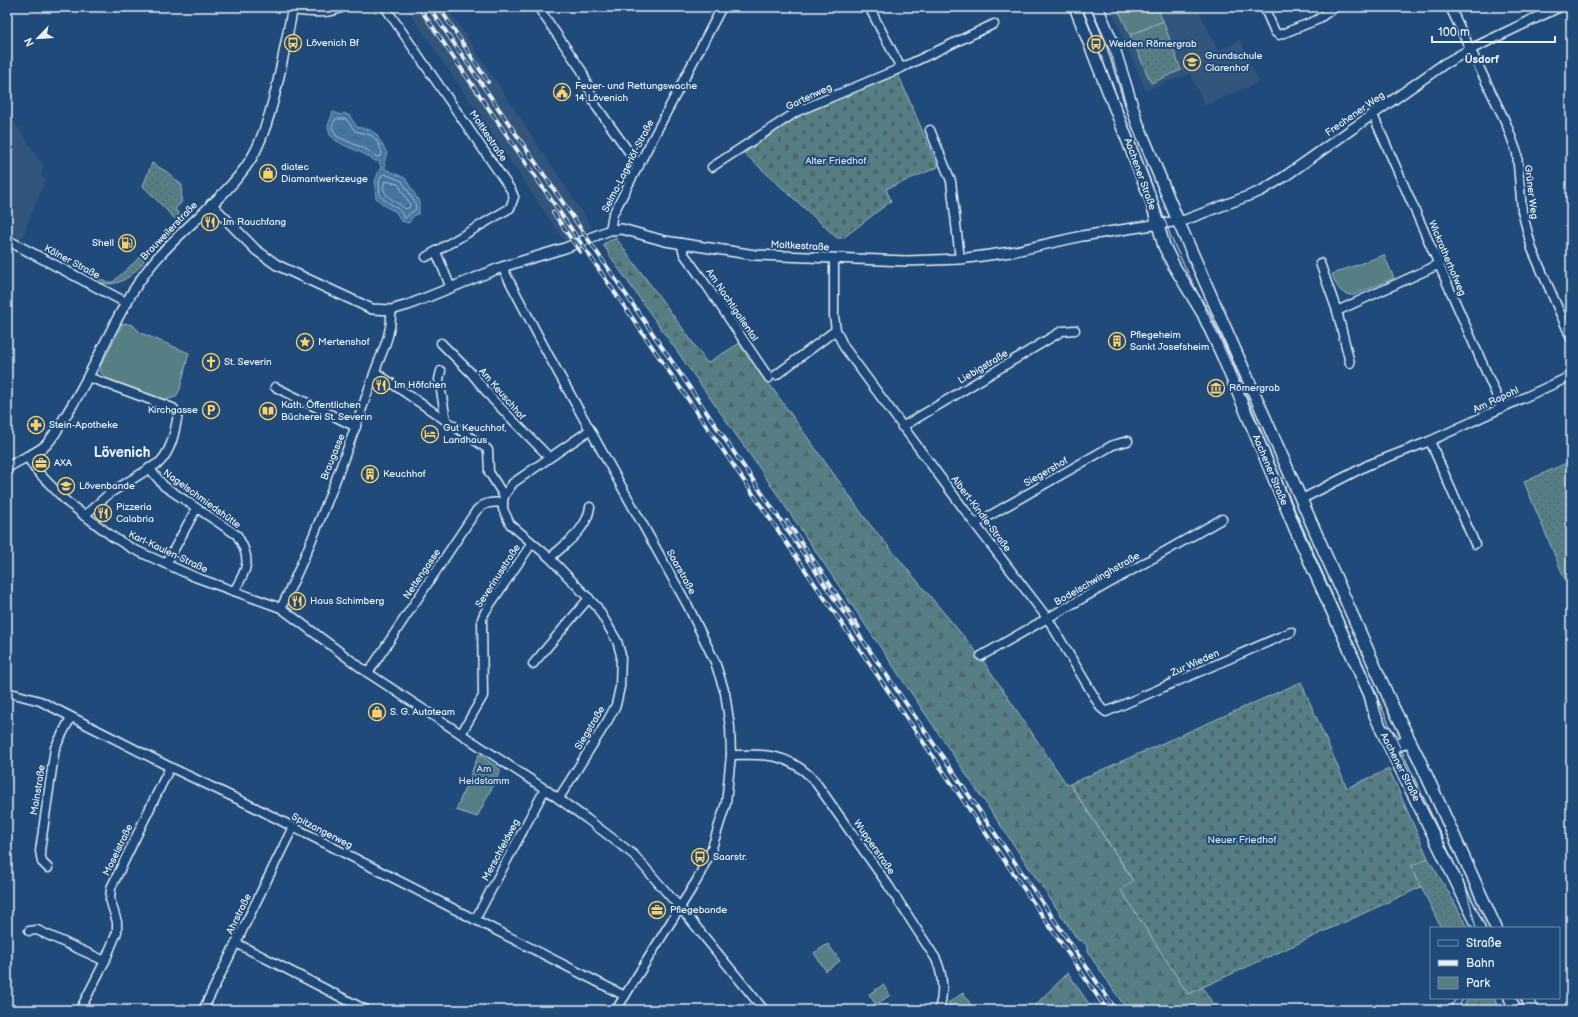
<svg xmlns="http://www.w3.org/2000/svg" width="1578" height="1017" font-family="'Balsamiq Sans',sans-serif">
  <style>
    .built { fill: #32557c }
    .grass { fill: url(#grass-dots); stroke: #a0b8be }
    .forest { fill: url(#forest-firs); stroke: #a0b8be }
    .cemetery { fill: url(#cemetery-stones); stroke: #a0b8be }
    .park { fill: #577e85; stroke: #a0b8be }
    .water { fill: url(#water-ripples); stroke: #86a6c3 }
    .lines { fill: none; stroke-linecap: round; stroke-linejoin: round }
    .shore { stroke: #a6bfd5; stroke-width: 1 }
    .minor-casing { stroke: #e8f1f8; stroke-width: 11 }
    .tertiary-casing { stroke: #e8f1f8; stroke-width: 12 }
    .secondary-casing { stroke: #e8f1f8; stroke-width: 14 }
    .minor { stroke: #1f4a7a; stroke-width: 8 }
    .tertiary { stroke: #1f4a7a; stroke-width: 9 }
    .secondary { stroke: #1f4a7a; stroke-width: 11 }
    .tram { stroke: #e8f1f8; stroke-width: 1 }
    .rail-casing { stroke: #e8f1f8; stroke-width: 4 }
    .rail { stroke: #1f4a7a; stroke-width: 2.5; stroke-dasharray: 8; stroke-linecap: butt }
    .labels { text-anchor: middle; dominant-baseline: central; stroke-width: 4; stroke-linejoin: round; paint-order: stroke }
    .poi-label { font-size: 10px; fill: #e8f1f8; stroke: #1f4a7a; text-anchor: start }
    .street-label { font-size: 10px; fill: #e8f1f8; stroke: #1f4a7a }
    .park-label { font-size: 10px; fill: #d2e0e7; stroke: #1f4a7a }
    .neighbourhood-label { font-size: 11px; font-weight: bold; fill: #e8f1f8; stroke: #1f4a7a }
    .district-label { font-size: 14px; font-weight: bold; fill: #e8f1f8; stroke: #1f4a7a }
  </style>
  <defs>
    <pattern id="grass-dots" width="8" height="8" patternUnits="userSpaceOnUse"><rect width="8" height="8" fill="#577e85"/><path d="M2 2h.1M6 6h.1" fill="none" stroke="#4f666a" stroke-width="1.8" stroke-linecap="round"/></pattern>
    <pattern id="forest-firs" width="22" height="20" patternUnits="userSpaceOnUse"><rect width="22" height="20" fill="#577e85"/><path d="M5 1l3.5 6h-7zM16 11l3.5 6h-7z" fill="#4f666a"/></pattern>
    <pattern id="cemetery-stones" width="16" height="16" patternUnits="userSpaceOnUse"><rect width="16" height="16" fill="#577e85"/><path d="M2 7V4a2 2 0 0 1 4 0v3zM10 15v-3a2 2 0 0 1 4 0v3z" fill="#4f666a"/></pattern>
    <pattern id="water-ripples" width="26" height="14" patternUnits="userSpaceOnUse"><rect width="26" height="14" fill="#4474a0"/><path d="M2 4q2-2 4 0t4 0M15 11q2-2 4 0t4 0" fill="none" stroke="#455e75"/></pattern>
  </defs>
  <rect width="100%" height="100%" fill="#1f4a7a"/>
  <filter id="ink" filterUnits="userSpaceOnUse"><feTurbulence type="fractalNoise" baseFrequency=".025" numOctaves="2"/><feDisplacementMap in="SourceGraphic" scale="8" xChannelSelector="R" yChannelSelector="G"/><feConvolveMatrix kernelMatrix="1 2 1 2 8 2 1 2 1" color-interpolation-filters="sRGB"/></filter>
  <g filter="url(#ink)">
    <g class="built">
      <path d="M406,7H447L592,227L565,242Z"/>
      <path d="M1110,7H1197L1218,51L1240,40L1259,82L1205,106L1190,73L1146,91Z"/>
      <path d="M7,111L44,166L40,176L46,178L21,241L7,232Z"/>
    </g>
    <g class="grass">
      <path d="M1163,21L1181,70L1151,83L1130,35Z"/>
      <path d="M152,163L167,172L182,185L181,203L175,209L179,214L177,221L143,186Z"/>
      <path d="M141,256L144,261C132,277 116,290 95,281L98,278L106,282H113Z"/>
      <path d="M1571,461V594L1524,482Z"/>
      <path d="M1428,858L1456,905L1467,928H1441L1411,865Z"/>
    </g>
    <g class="forest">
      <path d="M616,238C646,280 678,320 707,363L740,343L868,522L980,656L1067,785L1070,784L1133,881L1121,890L1188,993L1202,987L1217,1010H1127L1087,951V946L1083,941L1078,940L758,466L614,262L603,244Z"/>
      <path d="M1068,973L1093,1010H1030Z"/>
      <path d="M1468,998H1494L1499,1010H1461Z"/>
    </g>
    <g class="cemetery">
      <path d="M898,74L938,167L886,189L891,201L843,238H837L744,153L798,116Z"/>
      <path d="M1301,682L1347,788L1389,769L1428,858L1411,866L1421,887L1188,994L1121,890L1133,880L1070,784Z"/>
    </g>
    <g class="park">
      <path d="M1117,7H1157L1163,21L1130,35Z"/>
      <path d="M1384,255L1394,278L1354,295C1340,296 1336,285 1332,274Z"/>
      <path d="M123,323L133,325L141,333L189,353L180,389L176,397L165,400L109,381L101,373L100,367Z"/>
      <path d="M479,754L501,770L477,817L456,810Z"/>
      <path d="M828,944L840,961L826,971L814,953Z"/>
      <path d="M883,985L890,995L876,1005L869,994Z"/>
      <path d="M963,993L974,1009L952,1010L948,1003Z"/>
    </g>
    <path class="water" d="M333,112L341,115L345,113L346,115H349L357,127L370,130L376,134L387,153L384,162L385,169L405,178L419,201V213L412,217L409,223L401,221L396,212L385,206L376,198L375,182L379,170L381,168L379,161H375C362,150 340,147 330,135L328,126Z"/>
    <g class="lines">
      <g class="shore">
        <path d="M336,119H346L355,131L371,135L377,141L382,152L381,156L376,157L367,150L336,136L332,127Z"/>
        <path d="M385,174L402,181L415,203L416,209L409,214L406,218H404C400,206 388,205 380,196L379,182L382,175Z"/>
        <path d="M385,181L398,184L410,204V207L405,209C397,200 378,197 385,181Z"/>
      </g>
      <g class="minor-casing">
        <g id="minor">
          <path d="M385,7L511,190L514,197L510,208L426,257"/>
          <path d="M538,7L582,71L596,106L639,166"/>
          <path d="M1264,7L1275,32L1279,35L1317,20L1335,7"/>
          <path d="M1450,7L1506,123L1517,153L1522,211L1532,249L1571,338"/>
          <path d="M292,10C307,12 329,15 343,7"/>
          <path d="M901,68L994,24"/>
          <path d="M1373,115L1502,408"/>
          <path d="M930,130L951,181L960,259"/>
          <path d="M712,167L798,111L901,68L869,7"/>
          <path d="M610,230L613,214L722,7"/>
          <path d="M681,243L684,254L707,286L769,378"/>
          <path d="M436,252L451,288"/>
          <path d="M834,259V316L836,330L844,347L975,524L1048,619L1101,708L1106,712L1291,632"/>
          <path d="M1320,263L1337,311L1350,363"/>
          <path d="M502,267L550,358L688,606L715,662L725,693L730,727L731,755L726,803L711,851L697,880L616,1010"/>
          <path d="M1337,311L1440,264"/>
          <path d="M441,343L472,374L494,401L549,457"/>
          <path d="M441,371L439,379L446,420"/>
          <path d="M375,372L486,448L488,450L489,472L504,496"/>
          <path d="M776,375L836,330"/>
          <path d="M275,387L356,427"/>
          <path d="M902,427L1062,331L1075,330"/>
          <path d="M1430,441L1475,544"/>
          <path d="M27,456L35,469L67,502L113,537L133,549L195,577L281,608L368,673L545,789L587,819L634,855L689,918L764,1010"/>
          <path d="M149,468L164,486L237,535C252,559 248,568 234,591"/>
          <path d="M1302,499L1368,465L1430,441L1571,376"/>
          <path d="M84,516L110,493L160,462C172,449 175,431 178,414L173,408L88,377"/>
          <path d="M975,524L1113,445L1128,441"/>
          <path d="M550,558C566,543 587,530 590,507"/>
          <path d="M166,564L196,509"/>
          <path d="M281,608C317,534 346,455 373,377C380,355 393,334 391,310"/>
          <path d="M981,656L1222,519"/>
          <path d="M533,664L589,598"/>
          <path d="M368,673L476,511C484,502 492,502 503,503"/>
          <path d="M7,692L40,701L170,767L254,807L625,996"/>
          <path d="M461,734L483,696L482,619L485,612L532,543"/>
          <path d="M731,755C766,754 788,753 814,780L888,885L936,959C943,975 944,993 939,1010"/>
          <path d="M559,798L608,720L616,705L620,687L621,655L617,641L597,607L550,558L510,524L503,509V501L504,496L513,483L590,430"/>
          <path d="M48,868L42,862L40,851L55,748L71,717"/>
          <path d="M475,920L545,789"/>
          <path d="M29,931L37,930L105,961"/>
          <path d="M236,943L366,1010"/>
          <path d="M80,1010L105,961L117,932V922L110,899L111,888L170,767"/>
          <path d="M203,1010L293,827"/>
        </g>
      </g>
      <g class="tertiary-casing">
        <g id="tertiary">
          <path d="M211,204L256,250L277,265L372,309L391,310L408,305L502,267L565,248L610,230L622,229L665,241L755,255L906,261L960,259L1011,252L1082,236L1185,220L1261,191L1284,177L1444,64L1471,49L1559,7"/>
          <path d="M7,240L127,303"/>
          <path d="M7,468C19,459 35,455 46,445C56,434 63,420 71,407C99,362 119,304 153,263C182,227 236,191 256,150C275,111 284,50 293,7"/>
        </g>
      </g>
      <g class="secondary-casing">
        <g id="secondary">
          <path d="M1075,7L1151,200L1164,246L1174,266L1203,314L1223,357L1296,531L1370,695L1375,715L1383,733L1479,928"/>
          <path d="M1097,7L1112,42L1137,122L1178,221L1392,705L1419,759L1496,928"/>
          <path d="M1386,732L1394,742L1400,745L1407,740V735"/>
          <path d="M1510,998L1515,1010"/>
          <path d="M1527,998L1532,1010"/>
        </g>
      </g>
      <use href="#minor" class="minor"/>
      <use href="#tertiary" class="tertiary"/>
      <use href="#secondary" class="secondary"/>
      <g class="tram">
        <path d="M1081,7L1153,187L1172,240L1220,339L1388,722L1466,888L1476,928"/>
        <path d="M1091,7L1111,53L1126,104"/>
        <path d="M1448,1010L1457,998"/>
        <path d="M1456,1010L1464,998"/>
      </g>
      <g class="rail-casing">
        <g id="rail">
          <path d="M419,7L1107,1010"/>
          <path d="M429,7L1116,1010"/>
          <path d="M439,7L488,82"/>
          <path d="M553,212L580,252"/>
          <path d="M787,521L859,627"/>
        </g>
      </g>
      <use href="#rail" class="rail"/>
    </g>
  </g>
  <defs>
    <g id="bus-ring" transform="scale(0.9)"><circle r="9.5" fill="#1f4a7a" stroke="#ffd166" stroke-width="1.5"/><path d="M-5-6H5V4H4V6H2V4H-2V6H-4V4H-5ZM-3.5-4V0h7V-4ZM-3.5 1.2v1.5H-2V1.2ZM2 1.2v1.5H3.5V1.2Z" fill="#ffd166"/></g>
    <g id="school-ring" transform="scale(0.9)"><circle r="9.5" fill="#1f4a7a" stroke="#ffd166" stroke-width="1.5"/><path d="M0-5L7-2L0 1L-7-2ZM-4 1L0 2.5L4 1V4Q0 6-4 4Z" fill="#ffd166"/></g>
    <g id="civic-ring" transform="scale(0.9)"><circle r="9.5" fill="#1f4a7a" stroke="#ffd166" stroke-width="1.5"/><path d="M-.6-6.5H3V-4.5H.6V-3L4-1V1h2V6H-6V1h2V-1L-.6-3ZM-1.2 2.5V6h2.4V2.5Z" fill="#ffd166"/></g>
    <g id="shop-ring" transform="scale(0.9)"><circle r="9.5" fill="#1f4a7a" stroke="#ffd166" stroke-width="1.5"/><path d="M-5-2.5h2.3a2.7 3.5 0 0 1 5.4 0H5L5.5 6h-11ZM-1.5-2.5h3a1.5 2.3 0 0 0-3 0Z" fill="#ffd166"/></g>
    <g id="restaurant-ring" transform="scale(0.9)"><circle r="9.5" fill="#1f4a7a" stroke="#ffd166" stroke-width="1.5"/><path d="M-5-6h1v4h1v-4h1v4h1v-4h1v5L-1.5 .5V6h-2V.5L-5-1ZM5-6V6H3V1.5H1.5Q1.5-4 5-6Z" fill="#ffd166"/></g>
    <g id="fuel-ring" transform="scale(0.9)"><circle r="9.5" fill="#1f4a7a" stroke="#ffd166" stroke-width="1.5"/><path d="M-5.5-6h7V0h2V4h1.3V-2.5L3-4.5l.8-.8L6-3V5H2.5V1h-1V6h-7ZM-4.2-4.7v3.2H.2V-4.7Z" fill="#ffd166"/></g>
    <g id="building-ring" transform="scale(0.9)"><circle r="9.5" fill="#1f4a7a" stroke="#ffd166" stroke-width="1.5"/><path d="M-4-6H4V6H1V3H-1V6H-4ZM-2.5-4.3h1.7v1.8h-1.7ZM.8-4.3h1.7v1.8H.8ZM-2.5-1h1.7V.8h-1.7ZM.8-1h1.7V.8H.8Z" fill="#ffd166"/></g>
    <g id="sight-ring" transform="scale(0.9)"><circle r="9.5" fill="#1f4a7a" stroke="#ffd166" stroke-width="1.5"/><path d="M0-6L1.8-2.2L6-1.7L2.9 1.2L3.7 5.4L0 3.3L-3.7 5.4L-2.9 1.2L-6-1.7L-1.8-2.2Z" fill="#ffd166"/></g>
    <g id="church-ring" transform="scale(0.9)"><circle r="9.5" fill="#1f4a7a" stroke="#ffd166" stroke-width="1.5"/><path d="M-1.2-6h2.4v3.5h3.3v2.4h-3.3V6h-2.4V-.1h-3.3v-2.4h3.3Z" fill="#ffd166"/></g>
    <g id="museum-ring" transform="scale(0.9)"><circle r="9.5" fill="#1f4a7a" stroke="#ffd166" stroke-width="1.5"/><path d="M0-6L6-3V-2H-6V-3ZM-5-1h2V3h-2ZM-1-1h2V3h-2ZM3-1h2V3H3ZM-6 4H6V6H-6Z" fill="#ffd166"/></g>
    <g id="parking-ring" transform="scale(0.9)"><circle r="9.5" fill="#1f4a7a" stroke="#ffd166" stroke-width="1.5"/><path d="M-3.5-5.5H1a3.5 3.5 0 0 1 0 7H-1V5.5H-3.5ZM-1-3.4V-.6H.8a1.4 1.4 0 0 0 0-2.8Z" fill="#ffd166"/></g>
    <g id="library-ring" transform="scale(0.9)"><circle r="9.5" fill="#1f4a7a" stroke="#ffd166" stroke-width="1.5"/><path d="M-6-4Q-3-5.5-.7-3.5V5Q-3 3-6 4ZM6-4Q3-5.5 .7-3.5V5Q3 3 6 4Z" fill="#ffd166"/></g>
    <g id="pharmacy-ring" transform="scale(0.9)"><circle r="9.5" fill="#1f4a7a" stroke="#ffd166" stroke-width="1.5"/><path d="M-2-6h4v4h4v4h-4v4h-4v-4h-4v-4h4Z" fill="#ffd166"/></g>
    <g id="hotel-ring" transform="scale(0.9)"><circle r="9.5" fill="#1f4a7a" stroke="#ffd166" stroke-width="1.5"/><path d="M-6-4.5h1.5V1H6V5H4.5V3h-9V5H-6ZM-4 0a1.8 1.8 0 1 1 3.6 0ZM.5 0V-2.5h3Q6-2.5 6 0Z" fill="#ffd166"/></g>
    <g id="office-ring" transform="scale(0.9)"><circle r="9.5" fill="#1f4a7a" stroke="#ffd166" stroke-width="1.5"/><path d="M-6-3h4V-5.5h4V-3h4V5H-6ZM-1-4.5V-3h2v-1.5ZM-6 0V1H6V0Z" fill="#ffd166"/></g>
  </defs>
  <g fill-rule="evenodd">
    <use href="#bus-ring" x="293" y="43"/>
    <use href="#bus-ring" x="1096" y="44"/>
    <use href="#school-ring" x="1192" y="62"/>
    <use href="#civic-ring" x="562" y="92"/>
    <use href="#shop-ring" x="268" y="173"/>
    <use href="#restaurant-ring" x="210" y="222"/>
    <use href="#fuel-ring" x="127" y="243"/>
    <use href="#building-ring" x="1117" y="341"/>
    <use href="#sight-ring" x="305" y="342"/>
    <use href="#church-ring" x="211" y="362"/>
    <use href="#restaurant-ring" x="381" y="385"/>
    <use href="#museum-ring" x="1216" y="388"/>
    <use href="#parking-ring" x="211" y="410"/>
    <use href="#library-ring" x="268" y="411"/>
    <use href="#pharmacy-ring" x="36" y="425"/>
    <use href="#hotel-ring" x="430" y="434"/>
    <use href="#office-ring" x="41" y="463"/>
    <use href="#building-ring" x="370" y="474"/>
    <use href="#school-ring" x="66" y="486"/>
    <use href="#restaurant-ring" x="103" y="513"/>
    <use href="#restaurant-ring" x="297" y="601"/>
    <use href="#shop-ring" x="377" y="712"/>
    <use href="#bus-ring" x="700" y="857"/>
    <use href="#office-ring" x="657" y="910"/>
  </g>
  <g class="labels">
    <g class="poi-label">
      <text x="306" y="43">Lövenich Bf</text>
      <text x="1109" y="44">Weiden Römergrab</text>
      <text x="1205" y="56">Grundschule<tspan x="1205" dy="12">Clarenhof</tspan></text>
      <text x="575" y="86">Feuer- und Rettungswache<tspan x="575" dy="12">14 Lövenich</tspan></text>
      <text x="281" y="167">diatec<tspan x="281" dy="12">Diamantwerkzeuge</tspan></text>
      <text x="223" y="222">Im Rauchfang</text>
      <text x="114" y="243" text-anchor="end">Shell</text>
      <text x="1130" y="335">Pflegeheim<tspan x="1130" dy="12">Sankt Josefsheim</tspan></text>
      <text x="318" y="342">Mertenshof</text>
      <text x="224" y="362">St. Severin</text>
      <text x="394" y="385">Im Höfchen</text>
      <text x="1229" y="388">Römergrab</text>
      <text x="281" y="405">Kath. Öffentlichen<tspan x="281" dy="12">Bücherei St. Severin</tspan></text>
      <text x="198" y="410" text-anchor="end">Kirchgasse</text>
      <text x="49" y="425">Stein-Apotheke</text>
      <text x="443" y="428">Gut Keuchhof,<tspan x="443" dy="12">Landhaus</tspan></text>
      <text x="54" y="463">AXA</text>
      <text x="383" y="474">Keuchhof</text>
      <text x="79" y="486">Lövenbande</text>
      <text x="116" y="507">Pizzeria<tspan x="116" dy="12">Calabria</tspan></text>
      <text x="310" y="601">Haus Schimberg</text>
      <text x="390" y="712">S. G. Autoteam</text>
      <text x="713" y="857">Saarstr.</text>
      <text x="670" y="910">Pflegebande</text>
    </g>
    <g class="street-label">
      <text transform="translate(809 97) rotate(-25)">Gartenweg</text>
      <text transform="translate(1355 114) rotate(-35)">Frechener Weg</text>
      <text transform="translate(488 136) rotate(56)">Moltkestraße</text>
      <text transform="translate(628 166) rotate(-63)">Selma-Lagerlöf-Straße</text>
      <text transform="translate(1140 174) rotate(70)">Aachener Straße</text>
      <text transform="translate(1531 192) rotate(83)">Grüner Weg</text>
      <text transform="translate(169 231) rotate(-46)">Brauweilerstraße</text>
      <text transform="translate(800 246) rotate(3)">Moltkestraße</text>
      <text transform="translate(1447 258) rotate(67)">Wickratherhofweg</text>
      <text transform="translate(72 262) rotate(28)">Kölner Straße</text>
      <text transform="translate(732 305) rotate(56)">Am Nachtigallental</text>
      <text transform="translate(983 367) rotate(-31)">Liebigstraße</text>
      <text transform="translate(502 394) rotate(49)">Am Keuschhof</text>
      <text transform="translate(1496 400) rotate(-25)">Am Rapohl</text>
      <text transform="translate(333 457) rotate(-68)">Braugasse</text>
      <text transform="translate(1270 470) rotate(67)">Aachener Straße</text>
      <text transform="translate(1046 472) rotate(-30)">Siegershof</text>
      <text transform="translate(202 499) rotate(36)">Nagelschmiedshütte</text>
      <text transform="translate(981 514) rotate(53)">Albert-Kindle-Straße</text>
      <text transform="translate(168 552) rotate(25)">Karl-Kaulen-Straße</text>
      <text transform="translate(681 572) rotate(61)">Saarstraße</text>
      <text transform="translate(422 574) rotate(-56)">Nettengasse</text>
      <text transform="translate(498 576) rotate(-57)">Severinusstraße</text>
      <text transform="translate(1097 579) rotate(-30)">Bodelschwinghstraße</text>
      <text transform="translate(1195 663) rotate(-24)">Zur Wieden</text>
      <text transform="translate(590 728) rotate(-59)">Siegstraße</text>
      <text transform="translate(1400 767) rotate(63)">Aachener Straße</text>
      <text transform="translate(38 790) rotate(-81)">Mainstraße</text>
      <text transform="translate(322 831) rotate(27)">Spitzangerweg</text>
      <text transform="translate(874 847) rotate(55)">Wupperstraße</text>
      <text transform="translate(118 850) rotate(-64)">Moselstraße</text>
      <text transform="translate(501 850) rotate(-62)">Merschfeldweg</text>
      <text transform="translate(239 914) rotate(-64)">Ahrstraße</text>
    </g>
    <g class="park-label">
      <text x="836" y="161">Alter Friedhof</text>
      <text x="484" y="769">Am<tspan x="484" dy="12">Heidstamm</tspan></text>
      <text x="1242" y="840">Neuer Friedhof</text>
    </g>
    <g class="neighbourhood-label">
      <text x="1482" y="59">Üsdorf</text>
    </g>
    <g class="district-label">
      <text x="122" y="452">Lövenich</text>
    </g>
  </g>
  <rect width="1578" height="1017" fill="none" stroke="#1f4a7a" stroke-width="24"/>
  <rect x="12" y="12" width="1554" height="993" fill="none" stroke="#e8f1f8" stroke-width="1.5" filter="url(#ink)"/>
  <rect x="1430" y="927" width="130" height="72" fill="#1f4a7a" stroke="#6f8dac"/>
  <rect x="1438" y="940" width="20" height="6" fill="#1f4a7a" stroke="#6f8dac"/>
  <text x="1466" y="947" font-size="12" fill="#e8f1f8">Straße</text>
  <rect x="1438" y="960" width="20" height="6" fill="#e8f1f8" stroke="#6f8dac"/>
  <text x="1466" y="967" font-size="12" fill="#e8f1f8">Bahn</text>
  <rect x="1438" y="977" width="20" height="12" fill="#577e85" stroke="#6f8dac"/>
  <text x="1466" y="987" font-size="12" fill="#e8f1f8">Park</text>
  <g transform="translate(38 38) rotate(245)" stroke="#1f4a7a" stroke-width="3" paint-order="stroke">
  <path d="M0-3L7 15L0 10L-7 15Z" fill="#e8f1f8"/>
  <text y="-6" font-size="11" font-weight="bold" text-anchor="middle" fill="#e8f1f8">N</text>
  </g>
  <path d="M1432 36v6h123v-6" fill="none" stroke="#e8f1f8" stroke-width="2"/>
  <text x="1438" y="36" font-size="12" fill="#e8f1f8" stroke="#1f4a7a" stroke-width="3" paint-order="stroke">100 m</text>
</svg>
